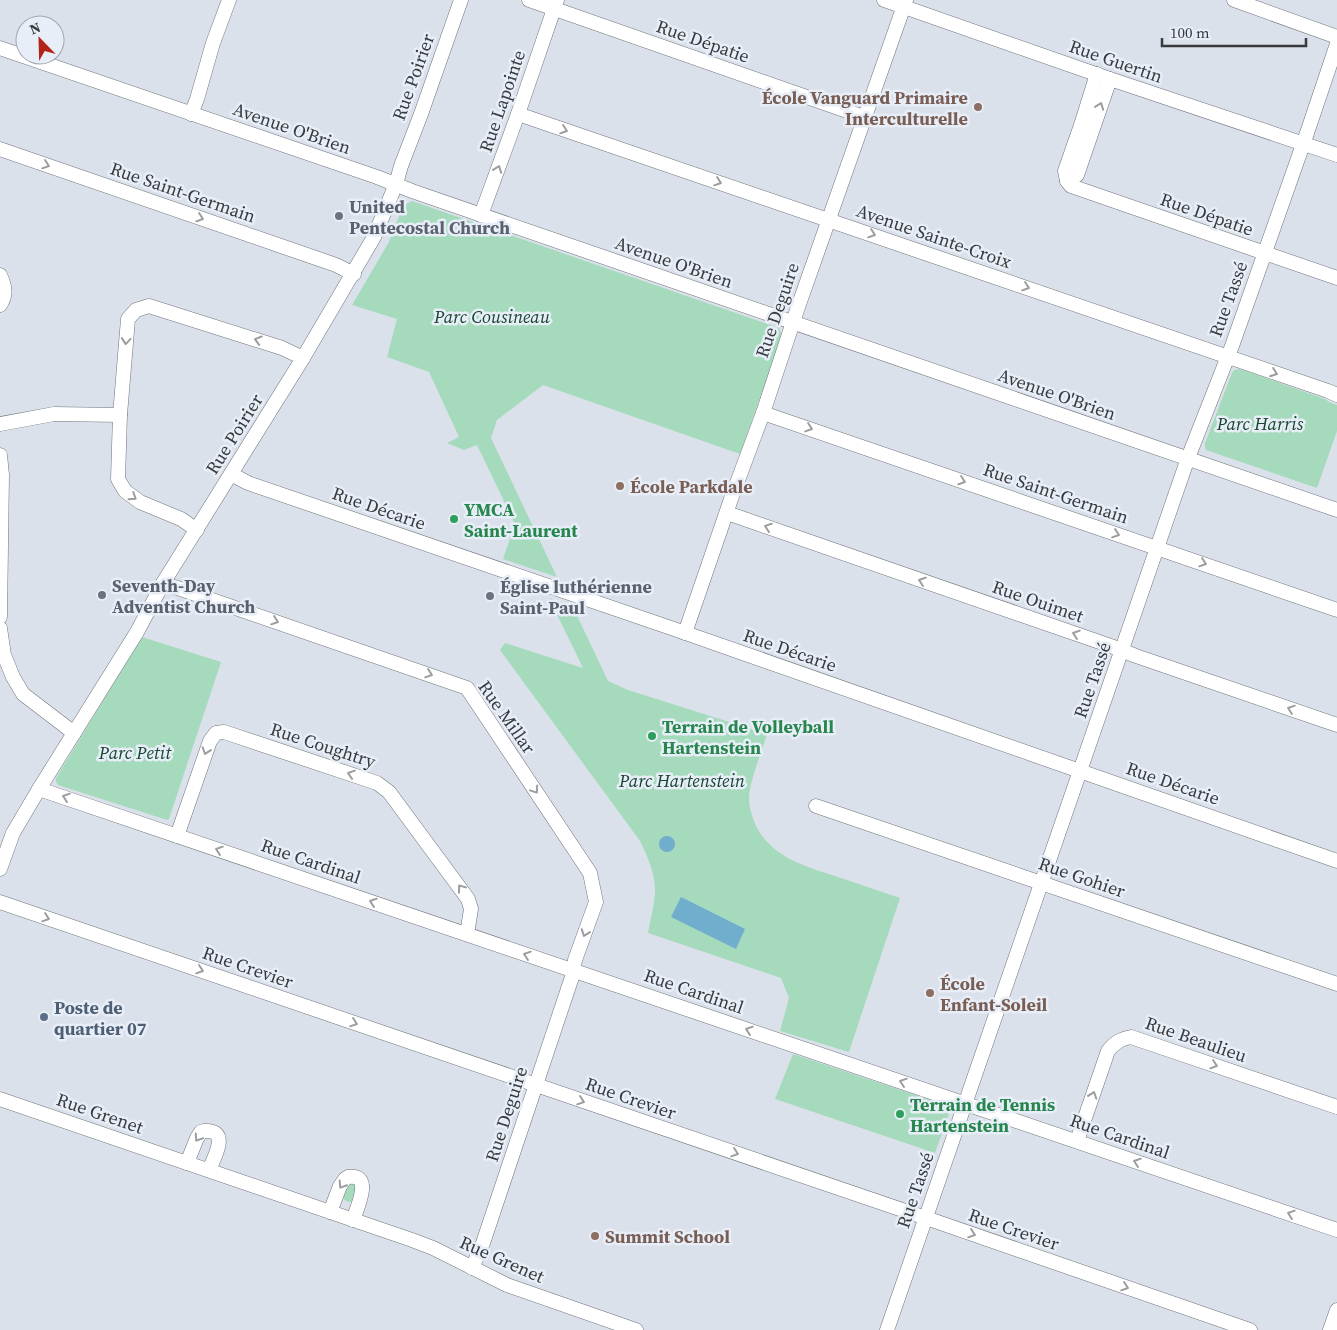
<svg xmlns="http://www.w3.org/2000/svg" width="1337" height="1330" font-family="'Source Serif 4',serif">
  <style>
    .green { fill: #a5dbbc }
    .water { fill: #71adcd }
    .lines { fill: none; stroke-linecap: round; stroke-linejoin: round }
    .minor-casing { stroke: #6f747c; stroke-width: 15 }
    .minor { stroke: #fff; stroke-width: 14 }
    .oneway { stroke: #9c9d9e }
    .education-dot { fill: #8d6e63; stroke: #e8eef7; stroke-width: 2 }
    .worship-dot { fill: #6b7280; stroke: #e8eef7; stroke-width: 2 }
    .leisure-dot { fill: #2e9e5b; stroke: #e8eef7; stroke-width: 2 }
    .service-dot { fill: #5c6f8a; stroke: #e8eef7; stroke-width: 2 }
    .labels { text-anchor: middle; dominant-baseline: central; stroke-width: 5; stroke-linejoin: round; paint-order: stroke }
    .street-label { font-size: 18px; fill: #383b3e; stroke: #e8eef7 }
    .education-label { font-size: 18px; font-weight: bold; fill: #785e54; stroke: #e8eef7; text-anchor: start }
    .worship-label { font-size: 18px; font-weight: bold; fill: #5b616d; stroke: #e8eef7; text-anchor: start }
    .park-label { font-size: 18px; font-style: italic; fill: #164630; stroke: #e8eef7 }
    .leisure-label { font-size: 18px; font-weight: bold; fill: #27864d; stroke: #e8eef7; text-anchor: start }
    .service-label { font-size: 18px; font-weight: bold; fill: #4e5e75; stroke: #e8eef7; text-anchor: start }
  </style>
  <rect width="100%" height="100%" fill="#dbe1ea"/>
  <g class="green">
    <path d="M412,201L779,328L782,335L740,454L543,385L497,420L491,438L557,577L503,559L515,524L477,445L464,450L447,443L459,437L429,372L387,357L397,319L352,305L389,242L403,206Z"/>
    <path d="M1240,369L1325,399L1329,402L1337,405V431L1317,488L1206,450L1205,447V443L1232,373L1234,370Z"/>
    <path d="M549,598L573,607L608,681L628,690L767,734C762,751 750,780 749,797C749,808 752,816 756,826C772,858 807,867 838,877C859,884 879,891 900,898L849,1052L780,1031L789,998L781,978L648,933C650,920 654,907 655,894C656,876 648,857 640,841L500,650L505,643L583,668Z"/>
    <path d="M142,637L221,662L169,819L167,820L58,785L56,782V778Z"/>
    <path d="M793,1054L930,1100V1101L948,1107L950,1111L935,1153L775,1099Z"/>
    <path d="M346,1183H358L353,1201L350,1202C339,1201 344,1191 346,1183Z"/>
  </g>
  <g class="water">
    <circle cx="667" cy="844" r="8"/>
    <path d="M681,897L745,929L736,949L671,917Z"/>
  </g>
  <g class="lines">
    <g class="minor-casing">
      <g id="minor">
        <path d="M529,0L864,117"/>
        <path d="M884,0L1110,79L1337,155"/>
        <path d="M1234,0L1337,37"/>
        <path d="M0,48L377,177L412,191L1337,510"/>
        <path d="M1097,74L1081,125L1065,171L1067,181L1071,186L1337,278"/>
        <path d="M191,114L197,99L213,43L229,0"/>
        <path d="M518,114L1328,391L1337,395"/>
        <path d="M0,149L336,265L354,274"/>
        <path d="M1067,181L1077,175L1110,79"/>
        <path d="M481,215L518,114L557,0"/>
        <path d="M0,275C5,286 7,295 0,305"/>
        <path d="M763,413L1337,610"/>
        <path d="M0,424L54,414L120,415"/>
        <path d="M0,455L2,475L0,617"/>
        <path d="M231,474L248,483L674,629L1337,861"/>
        <path d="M727,513L1111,646L1136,656L1337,725"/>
        <path d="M197,530L181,519L140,502L125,491L118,479L120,415L128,319L136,310L149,306L282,348L303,358"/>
        <path d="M163,583L467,688L590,873L596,902L575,960L572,977L483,1243L472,1268"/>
        <path d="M0,628L4,655L13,677L23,694L74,733"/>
        <path d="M685,633L731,499L763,413L797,310L906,0"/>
        <path d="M39,789L1337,1230"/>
        <path d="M816,806L1337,984"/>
        <path d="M177,836L210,741L216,733L224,732L377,783L389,792L468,899L471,909L467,934"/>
        <path d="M0,869L13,833L39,789L137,632L163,583L303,358L374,237L396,184L401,166L421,114L461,0"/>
        <path d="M0,902L926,1218L1250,1330"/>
        <path d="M0,1099L412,1240L433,1248L507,1285L636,1330"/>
        <path d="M1077,1141L1108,1051C1115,1042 1121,1039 1131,1037L1337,1107"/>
        <path d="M187,1163L197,1138L201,1132L204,1131C231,1129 214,1158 209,1170"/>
        <path d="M330,1212L340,1186L345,1179L348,1177C374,1173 357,1208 353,1220"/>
        <path d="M887,1330L1188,458L1232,346L1307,133L1337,44"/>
        <path d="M1330,1330L1337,1310"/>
      </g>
    </g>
    <use href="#minor" class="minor"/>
  </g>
  <defs><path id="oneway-chevron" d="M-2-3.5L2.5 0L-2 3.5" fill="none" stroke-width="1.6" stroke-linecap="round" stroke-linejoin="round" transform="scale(1.25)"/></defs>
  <g class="oneway">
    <use href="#oneway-chevron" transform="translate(1100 106) rotate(-70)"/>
    <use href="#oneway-chevron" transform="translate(564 130) rotate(19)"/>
    <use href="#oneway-chevron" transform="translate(46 165) rotate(19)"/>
    <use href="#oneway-chevron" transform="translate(498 169) rotate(-70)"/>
    <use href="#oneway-chevron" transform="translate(718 182) rotate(19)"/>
    <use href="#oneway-chevron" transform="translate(200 218) rotate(19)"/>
    <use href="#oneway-chevron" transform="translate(872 234) rotate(19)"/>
    <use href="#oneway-chevron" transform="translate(1026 287) rotate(19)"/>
    <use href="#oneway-chevron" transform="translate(258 340) rotate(-163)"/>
    <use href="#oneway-chevron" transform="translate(126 341) rotate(95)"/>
    <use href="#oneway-chevron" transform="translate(1274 373) rotate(20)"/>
    <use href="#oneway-chevron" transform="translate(809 428) rotate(19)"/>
    <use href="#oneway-chevron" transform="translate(962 481) rotate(19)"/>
    <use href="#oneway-chevron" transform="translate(133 497) rotate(33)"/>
    <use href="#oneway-chevron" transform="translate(768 527) rotate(-161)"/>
    <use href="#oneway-chevron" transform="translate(1116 534) rotate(19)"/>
    <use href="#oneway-chevron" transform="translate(1203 563) rotate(19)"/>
    <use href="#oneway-chevron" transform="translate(922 581) rotate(-161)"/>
    <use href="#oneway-chevron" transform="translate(275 621) rotate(19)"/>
    <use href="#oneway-chevron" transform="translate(1076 634) rotate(-161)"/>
    <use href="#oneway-chevron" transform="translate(429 674) rotate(19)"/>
    <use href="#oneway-chevron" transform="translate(1291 709) rotate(-161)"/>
    <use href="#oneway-chevron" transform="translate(206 751) rotate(109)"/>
    <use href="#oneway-chevron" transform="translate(351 774) rotate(-162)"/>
    <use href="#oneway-chevron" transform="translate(535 790) rotate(56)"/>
    <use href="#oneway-chevron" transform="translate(66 797) rotate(-161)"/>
    <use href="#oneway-chevron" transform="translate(219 850) rotate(-161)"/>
    <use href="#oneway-chevron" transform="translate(461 888) rotate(-127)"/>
    <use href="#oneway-chevron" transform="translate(373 902) rotate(-161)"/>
    <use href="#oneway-chevron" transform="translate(46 918) rotate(19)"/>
    <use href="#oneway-chevron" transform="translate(585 933) rotate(110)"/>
    <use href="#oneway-chevron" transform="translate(527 955) rotate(-161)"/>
    <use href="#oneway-chevron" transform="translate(200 970) rotate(19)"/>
    <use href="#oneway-chevron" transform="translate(354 1023) rotate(19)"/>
    <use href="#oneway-chevron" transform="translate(749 1030) rotate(-161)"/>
    <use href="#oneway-chevron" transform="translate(1214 1065) rotate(19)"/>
    <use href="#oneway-chevron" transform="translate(903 1082) rotate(-161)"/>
    <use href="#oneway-chevron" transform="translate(1093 1095) rotate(-71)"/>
    <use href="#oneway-chevron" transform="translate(581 1101) rotate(19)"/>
    <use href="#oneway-chevron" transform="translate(198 1138) rotate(123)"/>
    <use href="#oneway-chevron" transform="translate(735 1153) rotate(19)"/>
    <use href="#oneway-chevron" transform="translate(1137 1162) rotate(-161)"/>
    <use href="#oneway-chevron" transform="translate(342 1185) rotate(123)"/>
    <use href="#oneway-chevron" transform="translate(1291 1214) rotate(-161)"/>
    <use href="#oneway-chevron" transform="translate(972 1234) rotate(19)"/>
    <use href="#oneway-chevron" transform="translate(1125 1287) rotate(19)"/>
  </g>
  <g class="education-dot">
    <circle cx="978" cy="107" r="5"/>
    <circle cx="620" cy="486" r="5"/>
    <circle cx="930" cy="993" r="5"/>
    <circle cx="595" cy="1236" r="5"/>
  </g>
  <g class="worship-dot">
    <circle cx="339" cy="216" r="5"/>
    <circle cx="102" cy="595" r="5"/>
    <circle cx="490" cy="596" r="5"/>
  </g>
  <g class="leisure-dot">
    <circle cx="454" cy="519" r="5"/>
    <circle cx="652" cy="736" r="5"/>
    <circle cx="900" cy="1114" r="5"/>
  </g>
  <circle class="service-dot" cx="44" cy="1017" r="5"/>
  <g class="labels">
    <g class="street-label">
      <text transform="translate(703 41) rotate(19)">Rue Dépatie</text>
      <text transform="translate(1116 61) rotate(19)">Rue Guertin</text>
      <text transform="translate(413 77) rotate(-70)">Rue Poirier</text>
      <text transform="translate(502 101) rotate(-71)">Rue Lapointe</text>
      <text transform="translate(292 128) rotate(19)">Avenue O'Brien</text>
      <text transform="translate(183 192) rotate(19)">Rue Saint-Germain</text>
      <text transform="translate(1207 214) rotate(19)">Rue Dépatie</text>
      <text transform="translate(934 236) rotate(19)">Avenue Sainte-Croix</text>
      <text transform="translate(674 262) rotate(19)">Avenue O'Brien</text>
      <text transform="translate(1228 299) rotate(-70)">Rue Tassé</text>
      <text transform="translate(777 310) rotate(-71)">Rue Deguire</text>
      <text transform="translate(1057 394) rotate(19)">Avenue O'Brien</text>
      <text transform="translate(234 434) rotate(-58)">Rue Poirier</text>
      <text transform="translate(1056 493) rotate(19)">Rue Saint-Germain</text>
      <text transform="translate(379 508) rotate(19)">Rue Décarie</text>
      <text transform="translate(1038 601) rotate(19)">Rue Ouimet</text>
      <text transform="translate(790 650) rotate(19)">Rue Décarie</text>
      <text transform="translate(1092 680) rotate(-71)">Rue Tassé</text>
      <text transform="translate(507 717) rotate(55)">Rue Millar</text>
      <text transform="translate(323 745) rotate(18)">Rue Coughtry</text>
      <text transform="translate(1173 783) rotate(19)">Rue Décarie</text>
      <text transform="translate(311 861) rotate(19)">Rue Cardinal</text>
      <text transform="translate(1082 877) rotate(19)">Rue Gohier</text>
      <text transform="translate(248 967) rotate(19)">Rue Crevier</text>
      <text transform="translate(694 991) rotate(19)">Rue Cardinal</text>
      <text transform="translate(1196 1039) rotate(19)">Rue Beaulieu</text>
      <text transform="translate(631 1098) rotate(19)">Rue Crevier</text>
      <text transform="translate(100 1113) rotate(19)">Rue Grenet</text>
      <text transform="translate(506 1114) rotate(-72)">Rue Deguire</text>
      <text transform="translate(1120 1136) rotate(19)">Rue Cardinal</text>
      <text transform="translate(915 1190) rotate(-71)">Rue Tassé</text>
      <text transform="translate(1014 1229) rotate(19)">Rue Crevier</text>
      <text transform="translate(502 1259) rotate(24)">Rue Grenet</text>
    </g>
    <g class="education-label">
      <text x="968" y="97" text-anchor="end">École Vanguard Primaire<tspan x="968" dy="21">Interculturelle</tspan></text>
      <text x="630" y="486">École Parkdale</text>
      <text x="940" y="983">École<tspan x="940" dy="21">Enfant-Soleil</tspan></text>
      <text x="605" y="1236">Summit School</text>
    </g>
    <g class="worship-label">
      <text x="349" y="206">United<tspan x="349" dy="21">Pentecostal Church</tspan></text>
      <text x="112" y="585">Seventh-Day<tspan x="112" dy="21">Adventist Church</tspan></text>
      <text x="500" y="586">Église luthérienne<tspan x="500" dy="21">Saint-Paul</tspan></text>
    </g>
    <g class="park-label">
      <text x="492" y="316">Parc Cousineau</text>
      <text x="1260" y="423">Parc Harris</text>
      <text x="135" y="752">Parc Petit</text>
      <text x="682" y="780">Parc Hartenstein</text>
    </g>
    <g class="leisure-label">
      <text x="464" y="509">YMCA<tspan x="464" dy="21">Saint-Laurent</tspan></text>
      <text x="662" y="726">Terrain de Volleyball<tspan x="662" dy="21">Hartenstein</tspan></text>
      <text x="910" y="1104">Terrain de Tennis<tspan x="910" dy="21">Hartenstein</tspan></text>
    </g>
    <g class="service-label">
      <text x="54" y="1007">Poste de<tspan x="54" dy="21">quartier 07</tspan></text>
    </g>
  </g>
  <g transform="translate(40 40) rotate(337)"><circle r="24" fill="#e8eef7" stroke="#a2a6ad"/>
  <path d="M0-4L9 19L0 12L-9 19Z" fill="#b2231a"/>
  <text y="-8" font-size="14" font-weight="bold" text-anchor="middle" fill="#383b3e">N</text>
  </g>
  <path d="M1162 38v8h144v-8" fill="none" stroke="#383b3e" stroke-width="2.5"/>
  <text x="1170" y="38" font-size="15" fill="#383b3e" stroke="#e8eef7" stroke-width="4" paint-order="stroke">100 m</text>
</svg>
